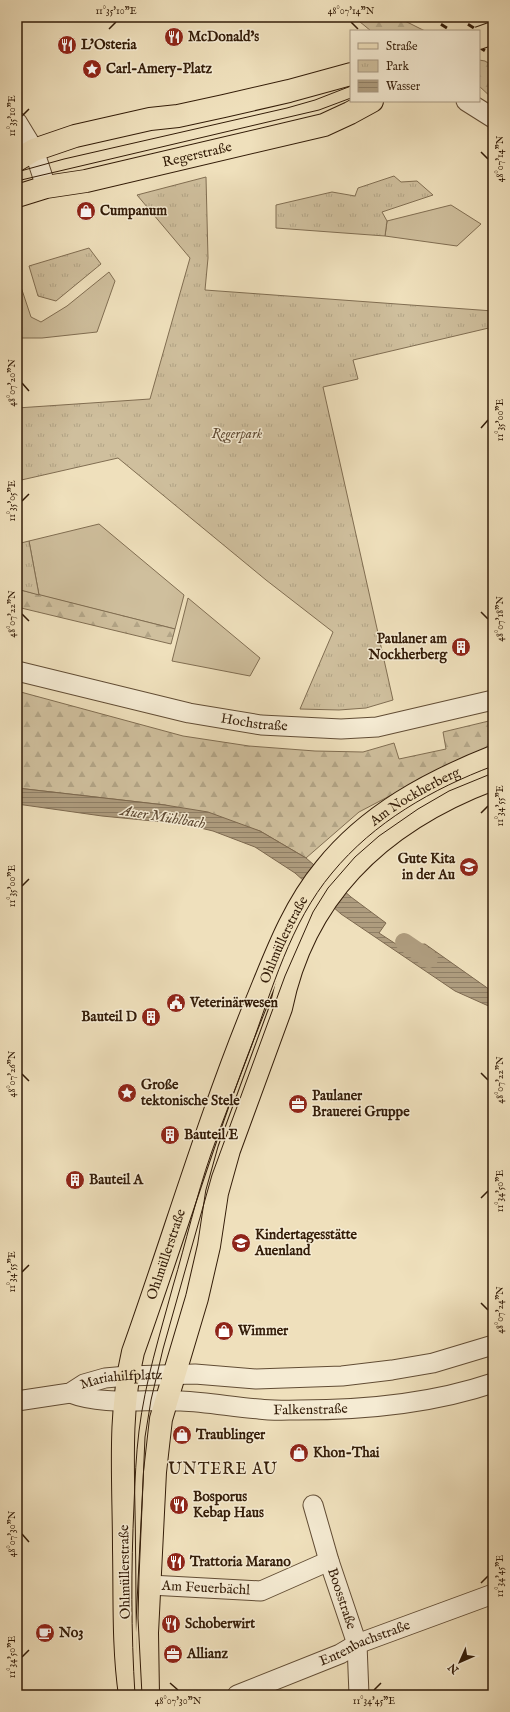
<svg xmlns="http://www.w3.org/2000/svg" width="510" height="1712" font-family="'IM FELL English',serif">
  <style>
    .green { fill: #cfbf9d; stroke: #816e52 }
    .forest { fill: url(#forest-firs); stroke: #816e52 }
    .park { fill: url(#park-tufts); stroke: #816e52 }
    .water { fill: url(#water-rules); stroke: #7d694f }
    .lines { fill: none; stroke-linecap: round; stroke-linejoin: round }
    .canal { stroke: #af9d7f; stroke-width: 18 }
    .minor-casing { stroke: #624d35; stroke-width: 21 }
    .major-casing { stroke: #331c08; stroke-width: 24 }
    .minor { stroke: #f5ebd3; stroke-width: 19 }
    .major { stroke: #efe0bc; stroke-width: 22 }
    .tram { stroke: #331c08; stroke-width: 1 }
    .rail { stroke: #331c08; stroke-width: 3; stroke-dasharray: 7 7; stroke-linecap: butt }
    .major-bridge-casing { stroke: #331c08; stroke-width: 24; stroke-linecap: butt }
    .major-bridge { stroke: #efe0bc; stroke-width: 22 }
    .ticks { fill: none; stroke: #331c08; stroke-width: 1.5 }
    .labels { text-anchor: middle; dominant-baseline: central; stroke-width: 3; stroke-linejoin: round; paint-order: stroke }
    .poi-label { font-size: 14px; font-weight: bold; fill: #331c08; stroke: #f5ebd3; text-anchor: start }
    .street-label { font-size: 14px; fill: #331c08; stroke: #f5ebd3 }
    .park-label { font-size: 14px; font-style: italic; fill: #624d35; stroke: #f5ebd3 }
    .water-label { font-size: 15px; font-style: italic; fill: #5e4932; stroke: #f5ebd3 }
    .quarter-label { font-size: 16px; letter-spacing: 1px; fill: #331c08; stroke: #f5ebd3 }
    .neatline { fill: none; stroke: #331c08; stroke-width: 1.5 }
    .ticks-label { font-size: 10px; text-anchor: middle; fill: #331c08 }
  </style>
  <defs>
    <pattern id="forest-firs" width="22" height="20" patternUnits="userSpaceOnUse"><rect width="22" height="20" fill="#cfbf9d"/><path d="M5 1l3.5 6h-7zM16 11l3.5 6h-7z" fill="#b2a486"/></pattern>
    <pattern id="park-tufts" width="24" height="20" patternUnits="userSpaceOnUse"><rect width="24" height="20" fill="#cfbf9d"/><path d="M3 7l-1-3M5 7V3M7 7l1-3M15 17l-1-3M17 17v-4M19 17l1-3" fill="none" stroke="#b2a486"/></pattern>
    <pattern id="water-rules" width="6" height="5" patternUnits="userSpaceOnUse"><rect width="6" height="5" fill="#af9d7f"/><path d="M0 2.5h6" fill="none" stroke="#8f7f66"/></pattern>
  </defs>
  <rect width="100%" height="100%" fill="#efe0bc"/>
  <filter id="stains"><feTurbulence type="fractalNoise" baseFrequency=".005" numOctaves="4"/><feColorMatrix values="0 0 0 0 .2 0 0 0 0 .09 0 0 0 0 .02 0 0 0 .5 -.17"/></filter>
  <radialGradient id="worn" r=".72"><stop offset=".6" stop-color="#630" stop-opacity="0"/><stop offset="1" stop-color="#630" stop-opacity=".3"/></radialGradient>
  <g class="green">
    <path d="M451,205L481,224L457,246L385,236L387,221Z"/>
    <path d="M109,272L115,281L97,332L42,338H17V279L18,278L31,317L41,322L67,306Z"/>
    <path d="M99,524L184,595L175,629L39,595L29,541Z"/>
    <path d="M188,598L260,658L250,676L172,661Z"/>
  </g>
  <g class="forest">
    <path d="M354,17H397L425,31H371Z"/>
    <path d="M479,60L485,61L493,66V99L479,86Z"/>
    <path d="M17,589L175,629L171,644L17,607Z"/>
    <path d="M17,691L183,736L249,746L315,751L363,752L394,743L399,759L446,749L443,732L493,720V747L420,780L359,812L306,858L260,831L165,805L17,788Z"/>
  </g>
  <g class="park">
    <path d="M394,176L401,182L417,181L433,195L382,212L387,221L385,236L276,228V205L332,192L355,196L358,188Z"/>
    <path d="M206,177L208,258L205,290L493,311V327L353,360L358,379L323,387L393,700L366,708L339,710L300,709L333,632L266,580L118,458L17,481V408L150,399L190,258L137,195Z"/>
    <path d="M89,248L101,264L56,301L38,296L29,266Z"/>
    <path d="M29,541L39,595L17,589V544Z"/>
  </g>
  <path class="water" d="M17,788L165,805L208,812L260,831L306,858L351,897L386,923L379,933L399,946L425,944L493,992V1008L455,991L341,914L295,873L255,847L213,831L184,824L102,816L17,804Z"/>
  <g class="lines">
    <path class="canal" d="M404,942L429,959"/>
    <g class="minor-casing">
      <g id="minor">
        <path d="M466,101L493,118"/>
        <path d="M17,122L34,150L46,187"/>
        <path id="s1" d="M17,671L189,713L261,725L341,729L377,727L493,700"/>
        <path id="s2" d="M70,1393C103,1406 145,1399 181,1401C207,1402 233,1407 259,1409C272,1411 286,1410 299,1410C364,1410 431,1404 493,1383"/>
        <path id="s3" d="M17,1401L70,1393L84,1384L105,1378L127,1376L195,1374L256,1379L342,1376L392,1370L433,1363L493,1345"/>
        <path id="s4" d="M313,1505L329,1561L357,1644L359,1695"/>
        <path id="s5" d="M150,1585L261,1591L329,1561"/>
        <path id="s6" d="M237,1695L340,1654L357,1644L493,1594"/>
      </g>
    </g>
    <g class="major-casing">
      <g id="major">
        <path d="M17,160L34,150L75,136L150,119L178,116L224,106L289,91L351,74"/>
        <path id="s7" d="M17,196L46,187L86,181L324,125L350,113L372,101"/>
        <path id="s8" d="M130,1695C123,1647 125,1597 124,1549C124,1483 118,1416 133,1352C174,1237 208,1121 254,1008C274,960 291,910 325,869C368,815 430,782 493,757"/>
        <path d="M148,1695L147,1633L155,1472L161,1419L197,1298L209,1246L217,1193L229,1150L281,1008C305,891 384,820 493,779"/>
      </g>
    </g>
    <use href="#minor" class="minor"/>
    <use href="#major" class="major"/>
    <g class="tram">
      <path d="M479,34L493,29"/>
      <path d="M479,43L493,38"/>
      <path d="M17,172L64,159L287,108L315,100L351,86"/>
      <path d="M17,181L289,117L319,110L351,98"/>
      <path d="M135,1695C131,1631 131,1568 134,1505C135,1480 136,1455 139,1431C145,1382 160,1334 173,1286C186,1242 196,1197 211,1154C223,1119 237,1085 250,1050C272,990 290,923 332,873C374,822 432,789 493,766"/>
      <path d="M142,1695L138,1618L139,1577L145,1437L151,1400L163,1349L212,1175L285,976L313,912L328,888L355,857L379,836L418,809L449,791L493,773"/>
    </g>
    <g class="rail">
      <path d="M429,17L452,31"/>
      <path d="M456,17L479,31"/>
      <path d="M479,31L493,40"/>
      <path d="M479,47L493,56"/>
    </g>
    <g class="major-bridge-casing">
      <path id="major-bridge" d="M479,38L493,33"/>
    </g>
    <use href="#major-bridge" class="major-bridge"/>
  </g>
  <path class="ticks" d="M351,22L358,29M109,29L116,22M22,116L29,109M481,152L488,159M22,383L29,391M481,428L488,420M22,501L29,494M481,612L488,619M22,614L29,621M481,813L488,806M22,886L29,879M481,1073L488,1080M22,1074L29,1081M481,1198L488,1191M22,1272L29,1265M481,1303L488,1310M22,1534L29,1542M481,1583L488,1576M22,1657L29,1650M170,1683L178,1690M374,1690L381,1683"/>
  <defs>
    <g id="restaurant-disc" transform="scale(1)"><circle r="9.5" fill="#8f2418" stroke="#f5ebd3"/><path d="M-5-6h1v4h1v-4h1v4h1v-4h1v5L-1.5 .5V6h-2V.5L-5-1ZM5-6V6H3V1.5H1.5Q1.5-4 5-6Z" fill="#fff"/></g>
    <g id="sight-disc" transform="scale(1)"><circle r="9.5" fill="#8f2418" stroke="#f5ebd3"/><path d="M0-6L1.8-2.2L6-1.7L2.9 1.2L3.7 5.4L0 3.3L-3.7 5.4L-2.9 1.2L-6-1.7L-1.8-2.2Z" fill="#fff"/></g>
    <g id="shop-disc" transform="scale(1)"><circle r="9.5" fill="#8f2418" stroke="#f5ebd3"/><path d="M-5-2.5h2.3a2.7 3.5 0 0 1 5.4 0H5L5.5 6h-11ZM-1.5-2.5h3a1.5 2.3 0 0 0-3 0Z" fill="#fff"/></g>
    <g id="building-disc" transform="scale(1)"><circle r="9.5" fill="#8f2418" stroke="#f5ebd3"/><path d="M-4-6H4V6H1V3H-1V6H-4ZM-2.5-4.3h1.7v1.8h-1.7ZM.8-4.3h1.7v1.8H.8ZM-2.5-1h1.7V.8h-1.7ZM.8-1h1.7V.8H.8Z" fill="#fff"/></g>
    <g id="school-disc" transform="scale(1)"><circle r="9.5" fill="#8f2418" stroke="#f5ebd3"/><path d="M0-5L7-2L0 1L-7-2ZM-4 1L0 2.5L4 1V4Q0 6-4 4Z" fill="#fff"/></g>
    <g id="civic-disc" transform="scale(1)"><circle r="9.5" fill="#8f2418" stroke="#f5ebd3"/><path d="M-.6-6.5H3V-4.5H.6V-3L4-1V1h2V6H-6V1h2V-1L-.6-3ZM-1.2 2.5V6h2.4V2.5Z" fill="#fff"/></g>
    <g id="office-disc" transform="scale(1)"><circle r="9.5" fill="#8f2418" stroke="#f5ebd3"/><path d="M-6-3h4V-5.5h4V-3h4V5H-6ZM-1-4.5V-3h2v-1.5ZM-6 0V1H6V0Z" fill="#fff"/></g>
    <g id="cafe-disc" transform="scale(1)"><circle r="9.5" fill="#8f2418" stroke="#f5ebd3"/><path d="M-5.5-4.5H6V0H3Q3 3.5 0 3.5H-2.5Q-5.5 3.5-5.5 0ZM3-3.2v2h1.7v-2ZM-6 4.5H4V6H-6Z" fill="#fff"/></g>
  </defs>
  <g fill-rule="evenodd">
    <use href="#restaurant-disc" x="174" y="37"/>
    <use href="#restaurant-disc" x="67" y="45"/>
    <use href="#sight-disc" x="92" y="69"/>
    <use href="#shop-disc" x="86" y="211"/>
    <use href="#building-disc" x="461" y="647"/>
    <use href="#school-disc" x="469" y="867"/>
    <use href="#civic-disc" x="176" y="1003"/>
    <use href="#building-disc" x="151" y="1017"/>
    <use href="#sight-disc" x="127" y="1093"/>
    <use href="#office-disc" x="298" y="1104"/>
    <use href="#building-disc" x="170" y="1135"/>
    <use href="#building-disc" x="75" y="1180"/>
    <use href="#school-disc" x="241" y="1243"/>
    <use href="#shop-disc" x="224" y="1331"/>
    <use href="#shop-disc" x="182" y="1435"/>
    <use href="#shop-disc" x="299" y="1453"/>
    <use href="#restaurant-disc" x="179" y="1505"/>
    <use href="#restaurant-disc" x="176" y="1562"/>
    <use href="#restaurant-disc" x="171" y="1624"/>
    <use href="#cafe-disc" x="45" y="1633"/>
    <use href="#office-disc" x="173" y="1654"/>
  </g>
  <g class="labels">
    <g class="poi-label">
      <text x="188" y="37">McDonald's</text>
      <text x="81" y="45">L'Osteria</text>
      <text x="106" y="69">Carl-Amery-Platz</text>
      <text x="100" y="211">Cumpanum</text>
      <text x="447" y="639" text-anchor="end">Paulaner am<tspan x="447" dy="16">Nockherberg</tspan></text>
      <text x="455" y="859" text-anchor="end">Gute Kita<tspan x="455" dy="16">in der Au</tspan></text>
      <text x="190" y="1003">Veterinärwesen</text>
      <text x="137" y="1017" text-anchor="end">Bauteil D</text>
      <text x="141" y="1085">Große<tspan x="141" dy="16">tektonische Stele</tspan></text>
      <text x="312" y="1096">Paulaner<tspan x="312" dy="16">Brauerei Gruppe</tspan></text>
      <text x="184" y="1135">Bauteil E</text>
      <text x="89" y="1180">Bauteil A</text>
      <text x="255" y="1235">Kindertagesstätte<tspan x="255" dy="16">Auenland</tspan></text>
      <text x="238" y="1331">Wimmer</text>
      <text x="196" y="1435">Traublinger</text>
      <text x="313" y="1453">Khon-Thai</text>
      <text x="193" y="1497">Bosporus<tspan x="193" dy="16">Kebap Haus</tspan></text>
      <text x="190" y="1562">Trattoria Marano</text>
      <text x="185" y="1624">Schoberwirt</text>
      <text x="59" y="1633">No3</text>
      <text x="187" y="1654">Allianz</text>
    </g>
    <g class="street-label">
      <text stroke="none"><textPath href="#s7" startOffset="185">Regerstraße</textPath></text>
      <text stroke="none"><textPath href="#s1" startOffset="243">Hochstraße</textPath></text>
      <text stroke="none"><textPath href="#s8" startOffset="982">Am Nockherberg</textPath></text>
      <text stroke="none"><textPath href="#s8" startOffset="783">Ohlmüllerstraße</textPath></text>
      <text stroke="none"><textPath href="#s8" startOffset="447">Ohlmüllerstraße</textPath></text>
      <text stroke="none"><textPath href="#s3" startOffset="108">Mariahilfplatz</textPath></text>
      <text stroke="none"><textPath href="#s2" startOffset="242">Falkenstraße</textPath></text>
      <text transform="translate(125 1572) rotate(-91)">Ohlmüllerstraße</text>
      <text stroke="none"><textPath href="#s5" startOffset="56">Am Feuerbächl</textPath></text>
      <text stroke="none"><textPath href="#s4" startOffset="98">Boosstraße</textPath></text>
      <text stroke="none"><textPath href="#s6" startOffset="138">Entenbachstraße</textPath></text>
    </g>
    <g class="park-label">
      <text x="237" y="434">Regerpark</text>
    </g>
    <g class="water-label">
      <text transform="translate(163 817) rotate(9)">Auer Mühlbach</text>
    </g>
    <g class="quarter-label">
      <text x="223" y="1470">UNTERE AU</text>
    </g>
  </g>
  <rect width="510" height="1712" fill="none" stroke="#efe0bc" stroke-width="44"/>
  <rect x="350" y="30" width="130" height="72" fill="#f5ebd3" stroke="#a79882"/>
  <rect x="358" y="43" width="20" height="6" fill="#efe0bc" stroke="#a79882"/>
  <text x="386" y="50" font-size="12" fill="#331c08">Straße</text>
  <rect x="358" y="60" width="20" height="12" fill="url(#park-tufts)" stroke="#a79882"/>
  <text x="386" y="70" font-size="12" fill="#331c08">Park</text>
  <rect x="358" y="80" width="20" height="12" fill="url(#water-rules)" stroke="#a79882"/>
  <text x="386" y="90" font-size="12" fill="#331c08">Wasser</text>
  <g transform="translate(460 1662) rotate(225)" stroke="#f5ebd3" stroke-width="3" paint-order="stroke">
  <path d="M0-3L7 15L0 10L-7 15Z" fill="#331c08"/>
  <text y="-6" font-size="11" font-weight="bold" text-anchor="middle" fill="#331c08">N</text>
  </g>
  <rect x="22" y="22" width="466" height="1668" class="neatline"/>
  <g class="ticks-label">
    <text x="116" y="14">11°35'10"E</text>
    <text x="351" y="14">48°07'14"N</text>
    <text transform="translate(11 116) rotate(-90)" y="4">11°35'10"E</text>
    <text transform="translate(499 159) rotate(-90)" y="4">48°07'14"N</text>
    <text transform="translate(11 383) rotate(-90)" y="4">48°07'20"N</text>
    <text transform="translate(499 420) rotate(-90)" y="4">11°35'00"E</text>
    <text transform="translate(11 501) rotate(-90)" y="4">11°35'05"E</text>
    <text transform="translate(11 614) rotate(-90)" y="4">48°07'22"N</text>
    <text transform="translate(499 619) rotate(-90)" y="4">48°07'18"N</text>
    <text transform="translate(499 806) rotate(-90)" y="4">11°34'55"E</text>
    <text transform="translate(11 886) rotate(-90)" y="4">11°35'00"E</text>
    <text transform="translate(11 1074) rotate(-90)" y="4">48°07'26"N</text>
    <text transform="translate(499 1080) rotate(-90)" y="4">48°07'22"N</text>
    <text transform="translate(499 1191) rotate(-90)" y="4">11°34'50"E</text>
    <text transform="translate(11 1272) rotate(-90)" y="4">11°34'55"E</text>
    <text transform="translate(499 1310) rotate(-90)" y="4">48°07'24"N</text>
    <text transform="translate(11 1534) rotate(-90)" y="4">48°07'30"N</text>
    <text transform="translate(499 1576) rotate(-90)" y="4">11°34'45"E</text>
    <text transform="translate(11 1657) rotate(-90)" y="4">11°34'50"E</text>
    <text x="178" y="1704">48°07'30"N</text>
    <text x="374" y="1704">11°34'45"E</text>
  </g>
  <rect width="100%" height="100%" filter="url(#stains)"/>
  <rect width="100%" height="100%" fill="url(#worn)"/>
</svg>
